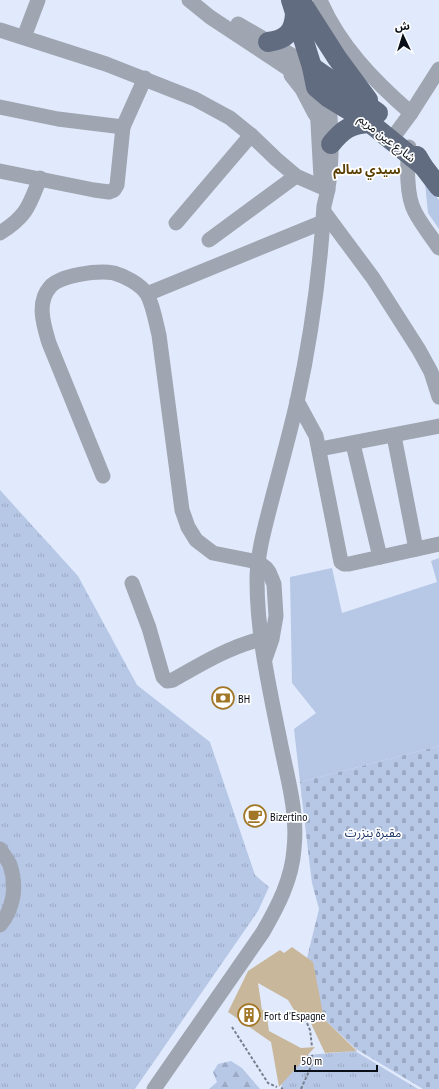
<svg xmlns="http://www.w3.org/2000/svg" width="439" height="1089" font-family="'PT Sans Narrow','Noto Sans Arabic',sans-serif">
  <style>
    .grass { fill: #b7c7e6 }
    .forest { fill: url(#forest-firs) }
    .cemetery { fill: url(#cemetery-stones) }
    .park { fill: url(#park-tufts) }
    .building { fill: #c9b79c }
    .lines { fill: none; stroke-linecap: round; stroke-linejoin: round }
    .path { stroke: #777e8b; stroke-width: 2; stroke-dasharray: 3 2; stroke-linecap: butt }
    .minor { stroke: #9fa5b1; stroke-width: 15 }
    .major { stroke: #616c81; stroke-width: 20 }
    .labels { text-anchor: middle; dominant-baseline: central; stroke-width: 3.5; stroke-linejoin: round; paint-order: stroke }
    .street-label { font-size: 12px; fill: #090e17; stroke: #fff }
    .poi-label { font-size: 12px; fill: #090e17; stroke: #fff; text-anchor: start }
    .park-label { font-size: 12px; fill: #152d63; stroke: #fff }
    .neighbourhood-label { font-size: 13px; font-weight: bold; fill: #5a3e00; stroke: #fff }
  </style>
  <defs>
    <pattern id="forest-firs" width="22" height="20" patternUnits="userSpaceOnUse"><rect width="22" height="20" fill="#b7c7e6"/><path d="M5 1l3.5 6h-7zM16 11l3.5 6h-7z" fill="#9caac5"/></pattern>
    <pattern id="cemetery-stones" width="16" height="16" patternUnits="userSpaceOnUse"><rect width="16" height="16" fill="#b7c7e6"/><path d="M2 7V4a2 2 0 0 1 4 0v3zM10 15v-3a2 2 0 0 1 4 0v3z" fill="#9caac5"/></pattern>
    <pattern id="park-tufts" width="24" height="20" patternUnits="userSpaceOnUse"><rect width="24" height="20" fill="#b7c7e6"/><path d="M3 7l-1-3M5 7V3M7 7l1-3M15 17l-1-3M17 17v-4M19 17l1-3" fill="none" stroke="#9caac5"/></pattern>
  </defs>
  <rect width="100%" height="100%" fill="#e1eafc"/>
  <g class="grass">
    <path d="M425,183L439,200V229L428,213Z"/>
    <path d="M439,558V746L300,782L294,729L316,713L292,683L290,577L332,568L342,613L437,582L431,561Z"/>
  </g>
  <path class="forest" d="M231,1061L242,1068L260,1089H209L217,1082L213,1072L218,1064Z"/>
  <path class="cemetery" d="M439,746V1089H423L356,1049L324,1019L307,958L319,909L312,883L309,859L300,782Z"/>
  <g class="park">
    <path d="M0,490L78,576L137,685L210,742L255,875L269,887L258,911L135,1089H0Z"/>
    <path d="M355,1051L418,1089H281L282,1083L307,1055Z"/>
  </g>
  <path class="building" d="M292,947L313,962L324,1019L357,1051L325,1053L306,1013L297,1015L288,1000L258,983L262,1010H266L269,1031L301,1048L315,1047L279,1087L271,1042L228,1012L248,971L280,950L284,953Z"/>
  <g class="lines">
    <g class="path">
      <path d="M303,1014L310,1030L312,1047"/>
      <path d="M232,1027L268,1083L277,1087"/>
      <path d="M281,1088L283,1089"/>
      <path d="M301,1089L313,1062L312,1055"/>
    </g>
    <g class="minor">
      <path d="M189,0L210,17L316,87L321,178"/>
      <path d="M320,0C339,45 374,81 411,113"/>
      <path d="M238,24L312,67"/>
      <path d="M0,30L106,64L195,99L230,118L251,135L276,159L296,176L328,190"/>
      <path d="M24,37L38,0"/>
      <path d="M291,75L302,89L315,114"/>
      <path d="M0,107L58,119L123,127"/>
      <path d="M391,140L411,113L439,69"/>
      <path d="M409,147C407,164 406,196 415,212C421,224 431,236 439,248"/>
      <path d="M0,171L94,190L109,192L114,190L117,185L123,127L145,78"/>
      <path d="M324,212L373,278L419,350L431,372L439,397"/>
      <path d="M176,223L251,135"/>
      <path d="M0,233C27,216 29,206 40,178"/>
      <path d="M209,240L296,176"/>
      <path d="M147,294L323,222"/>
      <path d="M297,401L316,436L341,562L344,564H349L439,544"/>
      <path d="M394,436L416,549"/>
      <path d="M353,444L380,557"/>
      <path d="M320,449L439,426"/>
      <path d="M103,476L49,343C44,326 36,303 50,287C60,275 98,270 114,273C125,276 140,284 147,294C153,305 156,323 159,335L182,510L188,527L196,540L213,553L258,562L266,568L269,572L274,584L276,616L272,639L265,659"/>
      <path d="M132,583L149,628L163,677L167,681L173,680C201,664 229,647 261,639"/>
      <path d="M0,849C3,854 8,860 10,865C17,886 14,908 0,925"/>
      <path d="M154,1089L263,932C278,906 292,879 294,849C298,814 288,780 281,746C270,691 257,636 257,580C257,555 264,531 270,507C279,472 289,437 297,402C311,338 320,272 324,206C334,171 331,134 329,98"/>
    </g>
    <g class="major">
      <path d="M291,0L312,67L316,87L329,98L370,123L423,166"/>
      <path d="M300,0L337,58L368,100"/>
      <path d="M268,42C286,40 294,32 295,14"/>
      <path d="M312,67L378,113"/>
      <path d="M331,144C343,129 351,124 370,123"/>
      <path d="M417,156L423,166L439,187"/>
    </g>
  </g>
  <defs>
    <g id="bank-ring" transform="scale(1.15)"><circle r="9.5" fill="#fff" stroke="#a17626" stroke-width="1.5"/><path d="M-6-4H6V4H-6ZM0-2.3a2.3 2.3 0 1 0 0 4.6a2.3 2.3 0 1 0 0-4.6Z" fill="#a17626"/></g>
    <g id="cafe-ring" transform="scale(1.15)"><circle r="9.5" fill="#fff" stroke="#a17626" stroke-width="1.5"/><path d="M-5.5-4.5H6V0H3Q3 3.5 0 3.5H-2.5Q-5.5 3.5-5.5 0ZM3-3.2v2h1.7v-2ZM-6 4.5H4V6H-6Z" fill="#a17626"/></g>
    <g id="building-ring" transform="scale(1.15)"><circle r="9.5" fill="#fff" stroke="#a17626" stroke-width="1.5"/><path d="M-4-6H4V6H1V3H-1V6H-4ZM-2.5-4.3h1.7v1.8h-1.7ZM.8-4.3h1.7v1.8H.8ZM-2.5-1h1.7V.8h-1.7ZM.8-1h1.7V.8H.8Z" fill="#a17626"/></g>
  </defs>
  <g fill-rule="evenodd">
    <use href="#bank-ring" x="223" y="698"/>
    <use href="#cafe-ring" x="255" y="816"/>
    <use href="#building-ring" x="249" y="1015"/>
  </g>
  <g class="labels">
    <g class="street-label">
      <text transform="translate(387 138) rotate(38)">شارع عين مريم</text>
    </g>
    <g class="poi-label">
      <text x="238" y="698">BH</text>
      <text x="270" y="816">Bizertino</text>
      <text x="264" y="1015">Fort d'Espagne</text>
    </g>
    <g class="park-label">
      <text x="373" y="832">مقبرة بنزرت</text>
    </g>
    <g class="neighbourhood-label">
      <text x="367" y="169">سيدي سالم</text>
    </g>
  </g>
  <g transform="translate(403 36) rotate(356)" stroke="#ffffff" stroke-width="3" paint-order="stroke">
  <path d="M0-3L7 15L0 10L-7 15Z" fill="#090e17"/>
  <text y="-6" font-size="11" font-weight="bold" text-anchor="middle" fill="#090e17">ش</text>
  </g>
  <path d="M295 1065v6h82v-6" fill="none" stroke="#090e17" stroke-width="2"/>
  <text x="301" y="1065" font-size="12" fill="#090e17" stroke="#ffffff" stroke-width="3" paint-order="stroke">50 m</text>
</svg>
